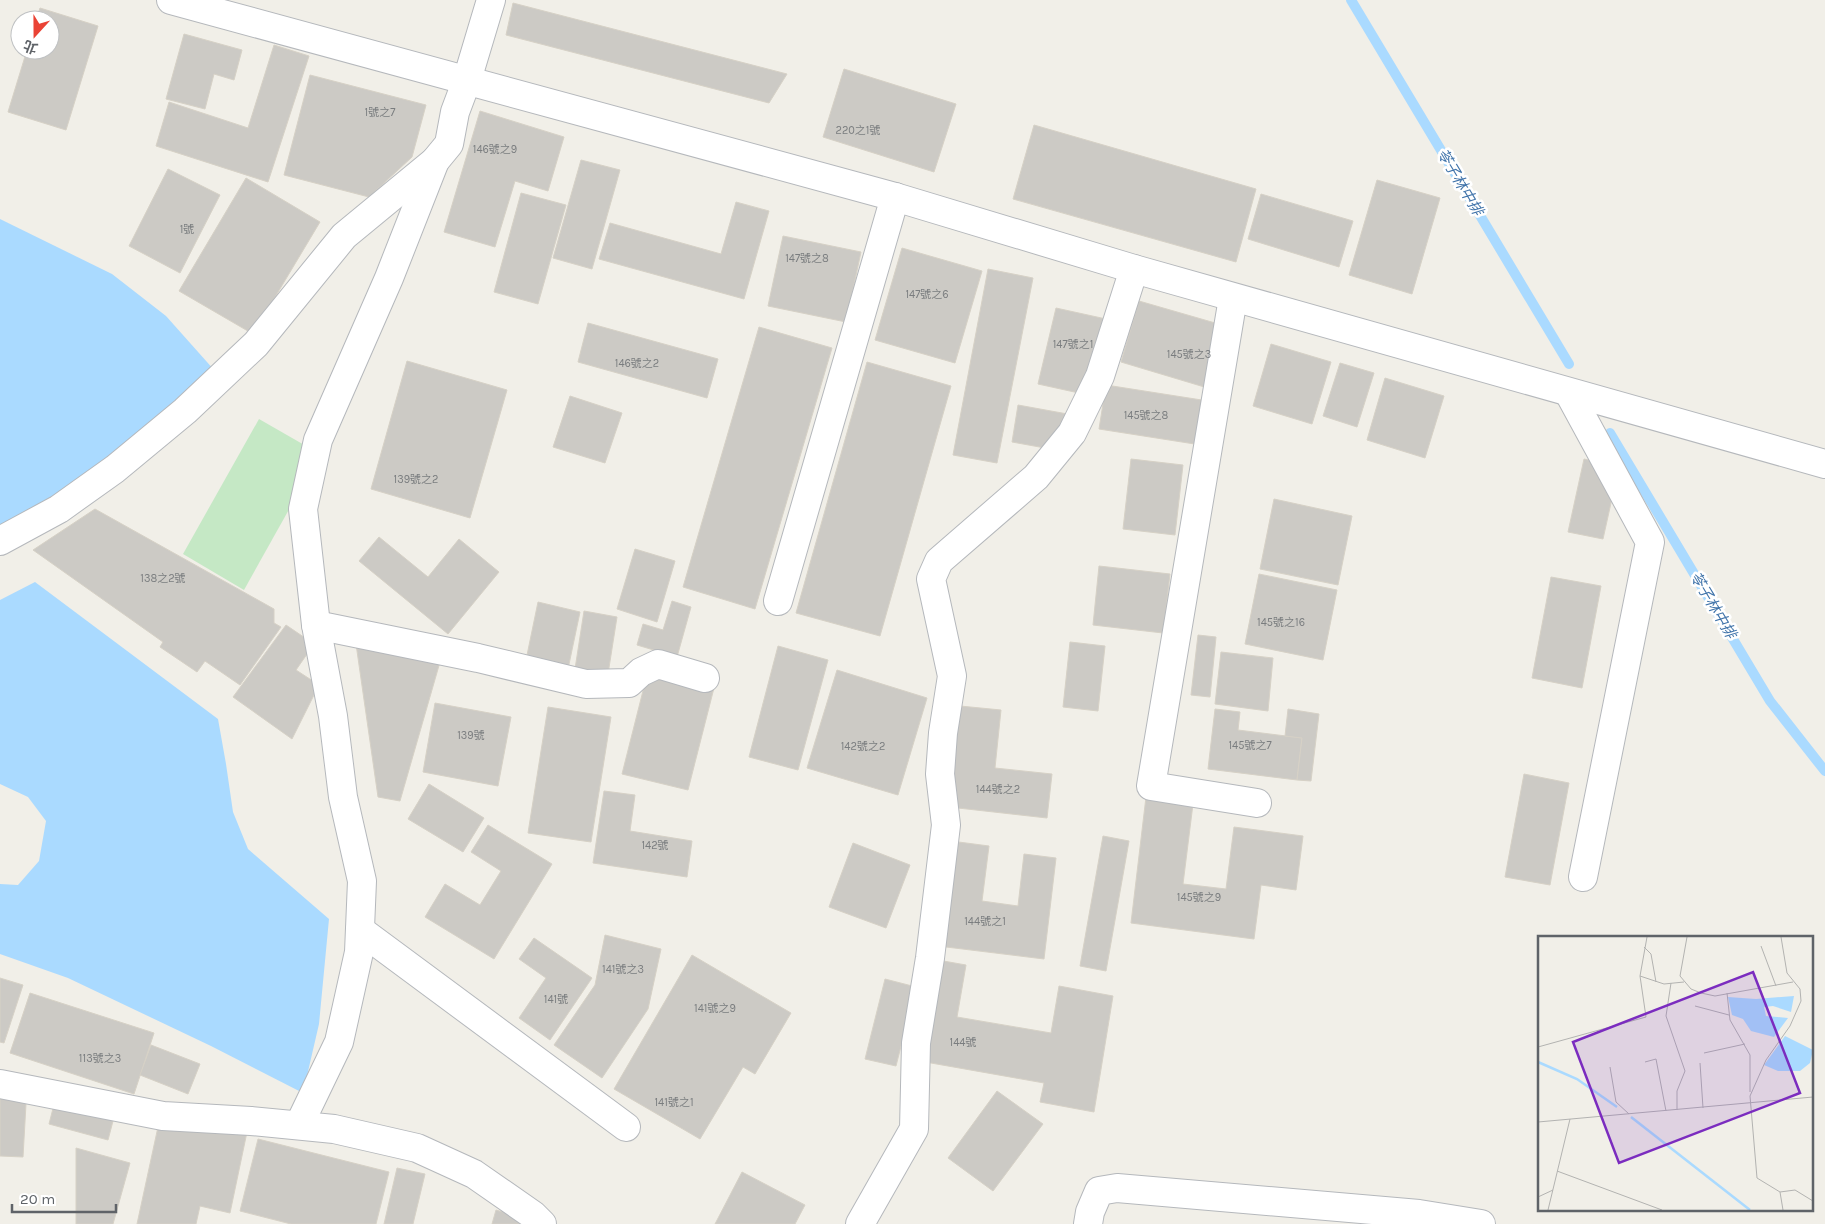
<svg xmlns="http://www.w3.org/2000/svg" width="1825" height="1224" font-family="Karla,'Noto Sans TC',sans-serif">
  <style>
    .green { fill: #c5e8c5 }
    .water { fill: #aadaff }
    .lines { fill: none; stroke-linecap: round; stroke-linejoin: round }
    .stream { stroke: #aadaff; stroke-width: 10 }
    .building { fill: #cccac5; stroke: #d6d1c6 }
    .minor-casing { stroke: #b5b8bc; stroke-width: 30 }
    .minor { stroke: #fff; stroke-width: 28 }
    .labels { text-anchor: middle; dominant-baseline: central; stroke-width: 5; stroke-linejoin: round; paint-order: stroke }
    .number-label { font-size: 11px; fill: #7a7d7f }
    .water-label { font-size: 15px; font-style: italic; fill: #4174aa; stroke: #fff }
    .inset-river { fill: none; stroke: #aadaff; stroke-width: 2.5 }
    .inset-road { fill: none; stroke: #b3b3b1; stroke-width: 1 }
    .view { fill: #7b2cbf; fill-opacity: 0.15; stroke: #7b2cbf; stroke-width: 2.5 }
    .inset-edge { fill: none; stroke: #5f6368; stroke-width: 2.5 }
  </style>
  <rect width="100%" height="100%" fill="#f1efe8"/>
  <path class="green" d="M259,419L320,454L244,590L183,554Z"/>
  <g class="water">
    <path d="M0,219L112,274L166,316L215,371L103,465L15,519L0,526Z"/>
    <path d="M35,582L218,719L226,764L233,812L248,849L329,919L319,1024L303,1093L211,1046L68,978L0,954V884L18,885L39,861L46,821L28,797L0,784V600Z"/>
  </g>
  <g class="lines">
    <g class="stream">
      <path d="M1351,0L1569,364"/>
      <path d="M1610,433L1770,701L1825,771"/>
    </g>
  </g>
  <g class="building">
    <path d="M513,3L787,74L769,103L506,35Z"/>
    <path d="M40,8L98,26L66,130L8,112L27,50H50V20H36Z"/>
    <path d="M184,34L242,50L234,80L214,74L205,109L166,99Z"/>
    <path d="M274,45L309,56L268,182L156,146L169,102L248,128Z"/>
    <path d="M844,69L956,104L934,172L823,137Z"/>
    <path d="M310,75L426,105L412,157L369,197L284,175Z"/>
    <path d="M480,111L564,137L548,191L515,181L495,247L444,232Z"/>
    <path d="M1034,125L1256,189L1236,262L1013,199Z"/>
    <path d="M581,160L620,170L592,269L553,258Z"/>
    <path d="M168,169L220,195L180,273L129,246Z"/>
    <path d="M246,178L320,222L253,334L179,291Z"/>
    <path d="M1377,180L1440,198L1412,294L1349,275Z"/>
    <path d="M521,193L566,205L538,304L494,292Z"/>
    <path d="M1261,194L1353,221L1339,267L1248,239Z"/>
    <path d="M736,202L769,211L744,299L599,259L610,223L721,254Z"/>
    <path d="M783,236L861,252L846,322L768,306Z"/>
    <path d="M902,248L982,271L955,363L875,340Z"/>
    <path d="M988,269L1033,278L997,463L953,455Z"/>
    <path d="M1139,301L1229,327L1211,389L1121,362Z"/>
    <path d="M1056,308L1106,319L1088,395L1038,384Z"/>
    <path d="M588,323L718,359L707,398L578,362Z"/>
    <path d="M759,327L832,348L755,609L683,587Z"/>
    <path d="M1271,344L1331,362L1312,424L1253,406Z"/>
    <path d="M407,361L507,390L470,518L371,489Z"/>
    <path d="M867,362L951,386L880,636L796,613Z"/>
    <path d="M1340,363L1374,373L1357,427L1323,416Z"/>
    <path d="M1385,378L1444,396L1425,458L1367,440Z"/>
    <path d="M1106,385L1208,401L1201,445L1099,429Z"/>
    <path d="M570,396L622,413L605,463L553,447Z"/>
    <path d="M1018,405L1073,415L1045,448L1012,442Z"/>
    <path d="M1131,459L1183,465L1175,535L1123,529Z"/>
    <path d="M1584,459L1619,467L1603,539L1568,532Z"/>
    <path d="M1274,499L1352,516L1338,585L1260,569Z"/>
    <path d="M95,509L274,609V623L281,627L240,685L205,661L197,672L160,647L163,642L33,550Z"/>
    <path d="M379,537L428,577L459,539L499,572L448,634L359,561Z"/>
    <path d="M635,549L675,561L657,622L617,609Z"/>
    <path d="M1099,566L1170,574L1163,633L1093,625Z"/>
    <path d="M1259,574L1337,590L1323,660L1245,644Z"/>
    <path d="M1551,577L1601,586L1582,688L1532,678Z"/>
    <path d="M672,601L691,607L677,657L637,645L643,624L663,630Z"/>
    <path d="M538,602L580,612L568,669L526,660Z"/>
    <path d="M584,611L617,617L608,674L575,669Z"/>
    <path d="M286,625L314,644L296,670L319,685L292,739L233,697Z"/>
    <path d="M1198,635L1216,637L1210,697L1191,695Z"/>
    <path d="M1070,642L1105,646L1098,711L1063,707Z"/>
    <path d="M356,644L440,662L400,801L378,797Z"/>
    <path d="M778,646L828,660L798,770L749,757Z"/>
    <path d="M1221,652L1273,658L1268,711L1215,704Z"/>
    <path d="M837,670L927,698L898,795L807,768Z"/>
    <path d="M648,671L714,688L688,790L622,774Z"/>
    <path d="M435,703L511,717L498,786L423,772Z"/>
    <path d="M960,706L1001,710L995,768L1052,774L1047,818L949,807Z"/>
    <path d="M548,707L611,717L591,842L528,833Z"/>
    <path d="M1215,709L1240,712L1238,730L1302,738L1297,780L1208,769Z"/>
    <path d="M1288,709L1319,714L1311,781L1297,780L1302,738L1285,736Z"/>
    <path d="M1524,774L1569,783L1550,885L1505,877Z"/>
    <path d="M429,784L484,818L463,852L408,819Z"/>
    <path d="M604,791L635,795L630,831L692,841L687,877L593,863Z"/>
    <path d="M1146,797L1193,804L1183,884L1226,889L1234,827L1303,836L1296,890L1261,885L1254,939L1131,923Z"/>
    <path d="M488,825L552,864L494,959L425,917L445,884L480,905L501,871L471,852Z"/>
    <path d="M1103,836L1129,841L1106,971L1080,966Z"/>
    <path d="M951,841L989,846L982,901L1018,906L1024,854L1056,858L1044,959L938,946Z"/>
    <path d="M853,843L910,865L886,928L829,907Z"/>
    <path d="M605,935L661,949L648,1009L602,1078L554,1045L595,985Z"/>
    <path d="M534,938L592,978L550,1040L519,1018L546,978L519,959Z"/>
    <path d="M692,955L791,1013L755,1074L743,1067L700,1139L614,1089Z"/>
    <path d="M932,959L966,965L957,1017L1051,1033L1059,986L1113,996L1094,1112L1040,1102L1044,1083L914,1060Z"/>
    <path d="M0,978L23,985L4,1043L0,1042Z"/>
    <path d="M885,979L916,987L896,1066L865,1059Z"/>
    <path d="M30,993L154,1033L134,1094L10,1053Z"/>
    <path d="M151,1045L200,1064L188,1094L140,1075Z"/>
    <path d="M0,1085L27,1086L23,1157L0,1156Z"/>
    <path d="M59,1085L118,1102L108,1140L49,1124Z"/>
    <path d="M997,1091L1043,1124L993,1191L948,1158Z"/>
    <path d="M161,1113L247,1132L230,1213L200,1206L196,1224H137Z"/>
    <path d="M258,1139L389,1172L376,1224H291L240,1211Z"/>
    <path d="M76,1148L130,1163L113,1224H76Z"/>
    <path d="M397,1168L425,1174L413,1224H384Z"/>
    <path d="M742,1172L805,1205L795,1224H715Z"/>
    <path d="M496,1210L527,1219L526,1224H492Z"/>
  </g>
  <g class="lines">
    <g class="minor-casing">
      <g id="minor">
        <path d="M171,0L895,197L1134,269L1825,464"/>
        <path d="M1233,298L1151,786L1257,803"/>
        <path d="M1569,393L1650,542L1583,877"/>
        <path d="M0,541L59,509L115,469L185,411L256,344L344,236L435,161L449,144L455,112L467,80L491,0"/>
        <path d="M778,601L895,197"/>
        <path d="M316,625L478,658L586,684L629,683L641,672L658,664L705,678"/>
        <path d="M360,930L626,1127"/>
        <path d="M0,1084L163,1116L251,1121L334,1129L417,1148L474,1174L533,1215L542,1224"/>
        <path d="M299,1125L339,1042L359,952L362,881L343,797L333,716L316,625L303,509L318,440L389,278L435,161"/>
        <path d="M860,1224L914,1129L916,1043L930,958L946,825L940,774L943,733L952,676L931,579L939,561L1036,477L1072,433L1100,376L1134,269"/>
        <path d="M1088,1224L1090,1212L1099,1191L1117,1188L1419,1214L1481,1224"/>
      </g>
    </g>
    <use href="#minor" class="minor"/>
  </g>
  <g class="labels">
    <g class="number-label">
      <text x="380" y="112">1號之7</text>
      <text x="858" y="130">220之1號</text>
      <text x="495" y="149">146號之9</text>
      <text x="187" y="229">1號</text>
      <text x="807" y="258">147號之8</text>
      <text x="927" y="294">147號之6</text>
      <text x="1073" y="344">147號之1</text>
      <text x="1189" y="354">145號之3</text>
      <text x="637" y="363">146號之2</text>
      <text x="1146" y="415">145號之8</text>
      <text x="416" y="479">139號之2</text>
      <text x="163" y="578">138之2號</text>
      <text x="1281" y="622">145號之16</text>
      <text x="471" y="735">139號</text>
      <text x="1250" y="745">145號之7</text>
      <text x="863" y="746">142號之2</text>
      <text x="998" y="789">144號之2</text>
      <text x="655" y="845">142號</text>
      <text x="1199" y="897">145號之9</text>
      <text x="985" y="921">144號之1</text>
      <text x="623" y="969">141號之3</text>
      <text x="556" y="999">141號</text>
      <text x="715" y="1008">141號之9</text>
      <text x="963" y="1042">144號</text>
      <text x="100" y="1058">113號之3</text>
      <text x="674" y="1102">141號之1</text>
    </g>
    <g class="water-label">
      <text transform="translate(1460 182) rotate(59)">苓子林中排</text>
      <text transform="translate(1713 605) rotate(59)">苓子林中排</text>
    </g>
  </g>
  <g transform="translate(1538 936)">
    <rect width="275" height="275" fill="#f1efe8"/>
    <path d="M256,60L253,76L235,70L226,71L228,80L250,82L236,101L213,95L205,83L194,79L190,61L218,63ZM247,100L275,114L272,127L262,135H240L226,129Z" fill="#aadaff"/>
    <path class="inset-river" d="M0,126L39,143L79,171M93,181L212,274"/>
    <path class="inset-road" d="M149,1L142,40L153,53L163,57L177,60L255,46M243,1L249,37L262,53L263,65L252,90L228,124L212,160L219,242L242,256L257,254L275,265M223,10L238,50M106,11L113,18L118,46M102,40L126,48L146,46M133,47L128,80L147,135L139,155V174M189,57L192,84L212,119V156M157,70L191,79M0,111L108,81L102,40L109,1M166,117L207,108M107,126L118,123L128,175M162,127L165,172M72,131L78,166L91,178M0,186L275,161M19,235L124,274M242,256L245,274M0,261L15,254M10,274L32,183"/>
    <path class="view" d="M215,36L262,157L81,227L35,106Z"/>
    <rect width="275" height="275" class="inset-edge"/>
  </g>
  <g transform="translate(35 35) rotate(201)"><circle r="24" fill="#ffffff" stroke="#bfc1c3"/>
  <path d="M0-4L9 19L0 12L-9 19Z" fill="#ea4335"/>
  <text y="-8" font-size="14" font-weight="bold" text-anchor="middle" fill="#5f6368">北</text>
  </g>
  <path d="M12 1204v8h104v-8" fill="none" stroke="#5f6368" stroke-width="2.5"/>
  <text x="20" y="1204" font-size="15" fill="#5f6368" stroke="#ffffff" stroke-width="4" paint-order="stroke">20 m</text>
</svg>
